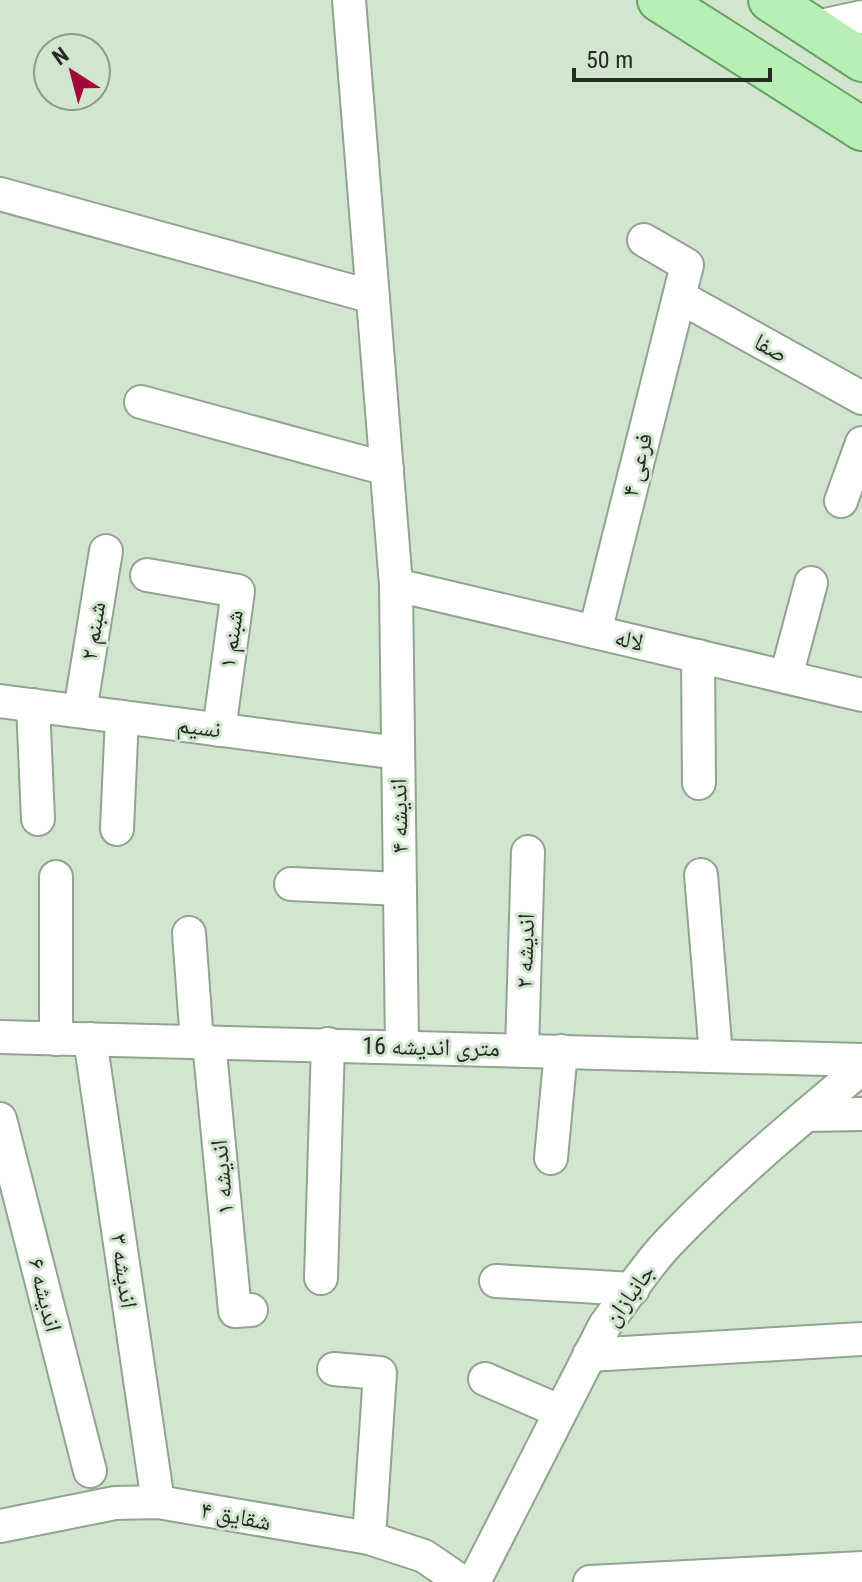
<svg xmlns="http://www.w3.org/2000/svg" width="862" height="1582" font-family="'Roboto Condensed','Noto Naskh Arabic',sans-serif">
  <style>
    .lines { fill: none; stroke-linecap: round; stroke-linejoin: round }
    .minor-casing { stroke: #91a48f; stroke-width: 36 }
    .major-casing { stroke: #66a462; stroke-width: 46 }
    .minor { stroke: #fff; stroke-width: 32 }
    .major { stroke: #b8efb5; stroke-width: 42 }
    .labels { text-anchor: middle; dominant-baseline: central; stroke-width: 6; stroke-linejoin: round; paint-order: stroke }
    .street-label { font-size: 24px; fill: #242c23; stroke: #d1e5cf }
  </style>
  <rect width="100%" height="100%" fill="#d1e5cf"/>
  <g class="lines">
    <g class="minor-casing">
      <g id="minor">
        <path d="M349,0L396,585L402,1046"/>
        <path d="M812,28L862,17"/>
        <path d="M0,194L373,297"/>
        <path d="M680,297L862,398"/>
        <path d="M141,402L387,469"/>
        <path d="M841,501L862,443"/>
        <path d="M147,575L238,591L219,730"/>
        <path d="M396,585L862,695"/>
        <path d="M595,632L687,265L644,240"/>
        <path d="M698,656L699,783"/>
        <path d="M786,677L811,583"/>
        <path d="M0,701L398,753"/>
        <path d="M33,705L38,819"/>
        <path d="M80,711L106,551"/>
        <path d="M117,829L122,717"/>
        <path d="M701,875L716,1055"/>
        <path d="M291,884L400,889"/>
        <path d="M189,933L197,1042"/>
        <path d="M0,1037L862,1060"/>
        <path d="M56,1039V877"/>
        <path d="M90,1039L158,1502"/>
        <path d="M209,1042L235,1311L251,1310"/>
        <path d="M522,1049L528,852"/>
        <path d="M806,1115L862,1114"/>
        <path d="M0,1119L90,1471"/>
        <path d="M551,1158L561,1051"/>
        <path d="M321,1278L328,1044"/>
        <path d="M496,1281L633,1289"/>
        <path d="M589,1355L862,1339"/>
        <path d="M334,1369L380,1373L369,1538"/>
        <path d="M485,1379L559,1411"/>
        <path d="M0,1526L115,1503L158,1502L369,1538L424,1556L462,1582"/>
        <path d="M474,1582L605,1325C626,1298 645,1267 669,1242C729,1179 796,1123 862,1068"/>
        <path d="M590,1582L862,1568"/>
      </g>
    </g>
    <g class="major-casing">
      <g id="major">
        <path d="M659,0L862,129"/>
        <path d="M770,0L862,60"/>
      </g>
    </g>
    <use href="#minor" class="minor"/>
    <use href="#major" class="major"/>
  </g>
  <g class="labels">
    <g class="street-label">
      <text transform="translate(771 348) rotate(29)">صفا</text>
      <text transform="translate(637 465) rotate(-76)">فرعی ۴</text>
      <text transform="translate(93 631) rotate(-81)">شبنم ۲</text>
      <text transform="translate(231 639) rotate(-82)">شبنم ۱</text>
      <text transform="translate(629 640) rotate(13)">لاله</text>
      <text transform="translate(199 727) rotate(7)">نسیم</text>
      <text transform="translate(399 816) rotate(-91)">اندیشه ۴</text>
      <text transform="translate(525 951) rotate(-88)">اندیشه ۲</text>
      <text transform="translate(431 1047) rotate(1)">16 متری اندیشه</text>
      <text transform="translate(222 1177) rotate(-95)">اندیشه ۱</text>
      <text transform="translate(124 1271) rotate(82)">اندیشه ۳</text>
      <text transform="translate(45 1295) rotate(76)">اندیشه ۶</text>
      <text transform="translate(629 1295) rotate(-54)">جانبازان</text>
      <text transform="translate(236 1516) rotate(11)">شقایق ۴</text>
    </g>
  </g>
  <g transform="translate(72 72) rotate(324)"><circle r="38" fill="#d1e5cf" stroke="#8c9b8a" stroke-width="2"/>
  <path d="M0-6L14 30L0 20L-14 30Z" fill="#a30639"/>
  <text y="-12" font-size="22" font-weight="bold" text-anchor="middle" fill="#242c23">N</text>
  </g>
  <path d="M574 68v12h196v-12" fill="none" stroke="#242c23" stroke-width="4"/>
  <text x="586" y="68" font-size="24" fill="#242c23" stroke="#d1e5cf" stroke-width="6" paint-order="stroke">50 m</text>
</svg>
